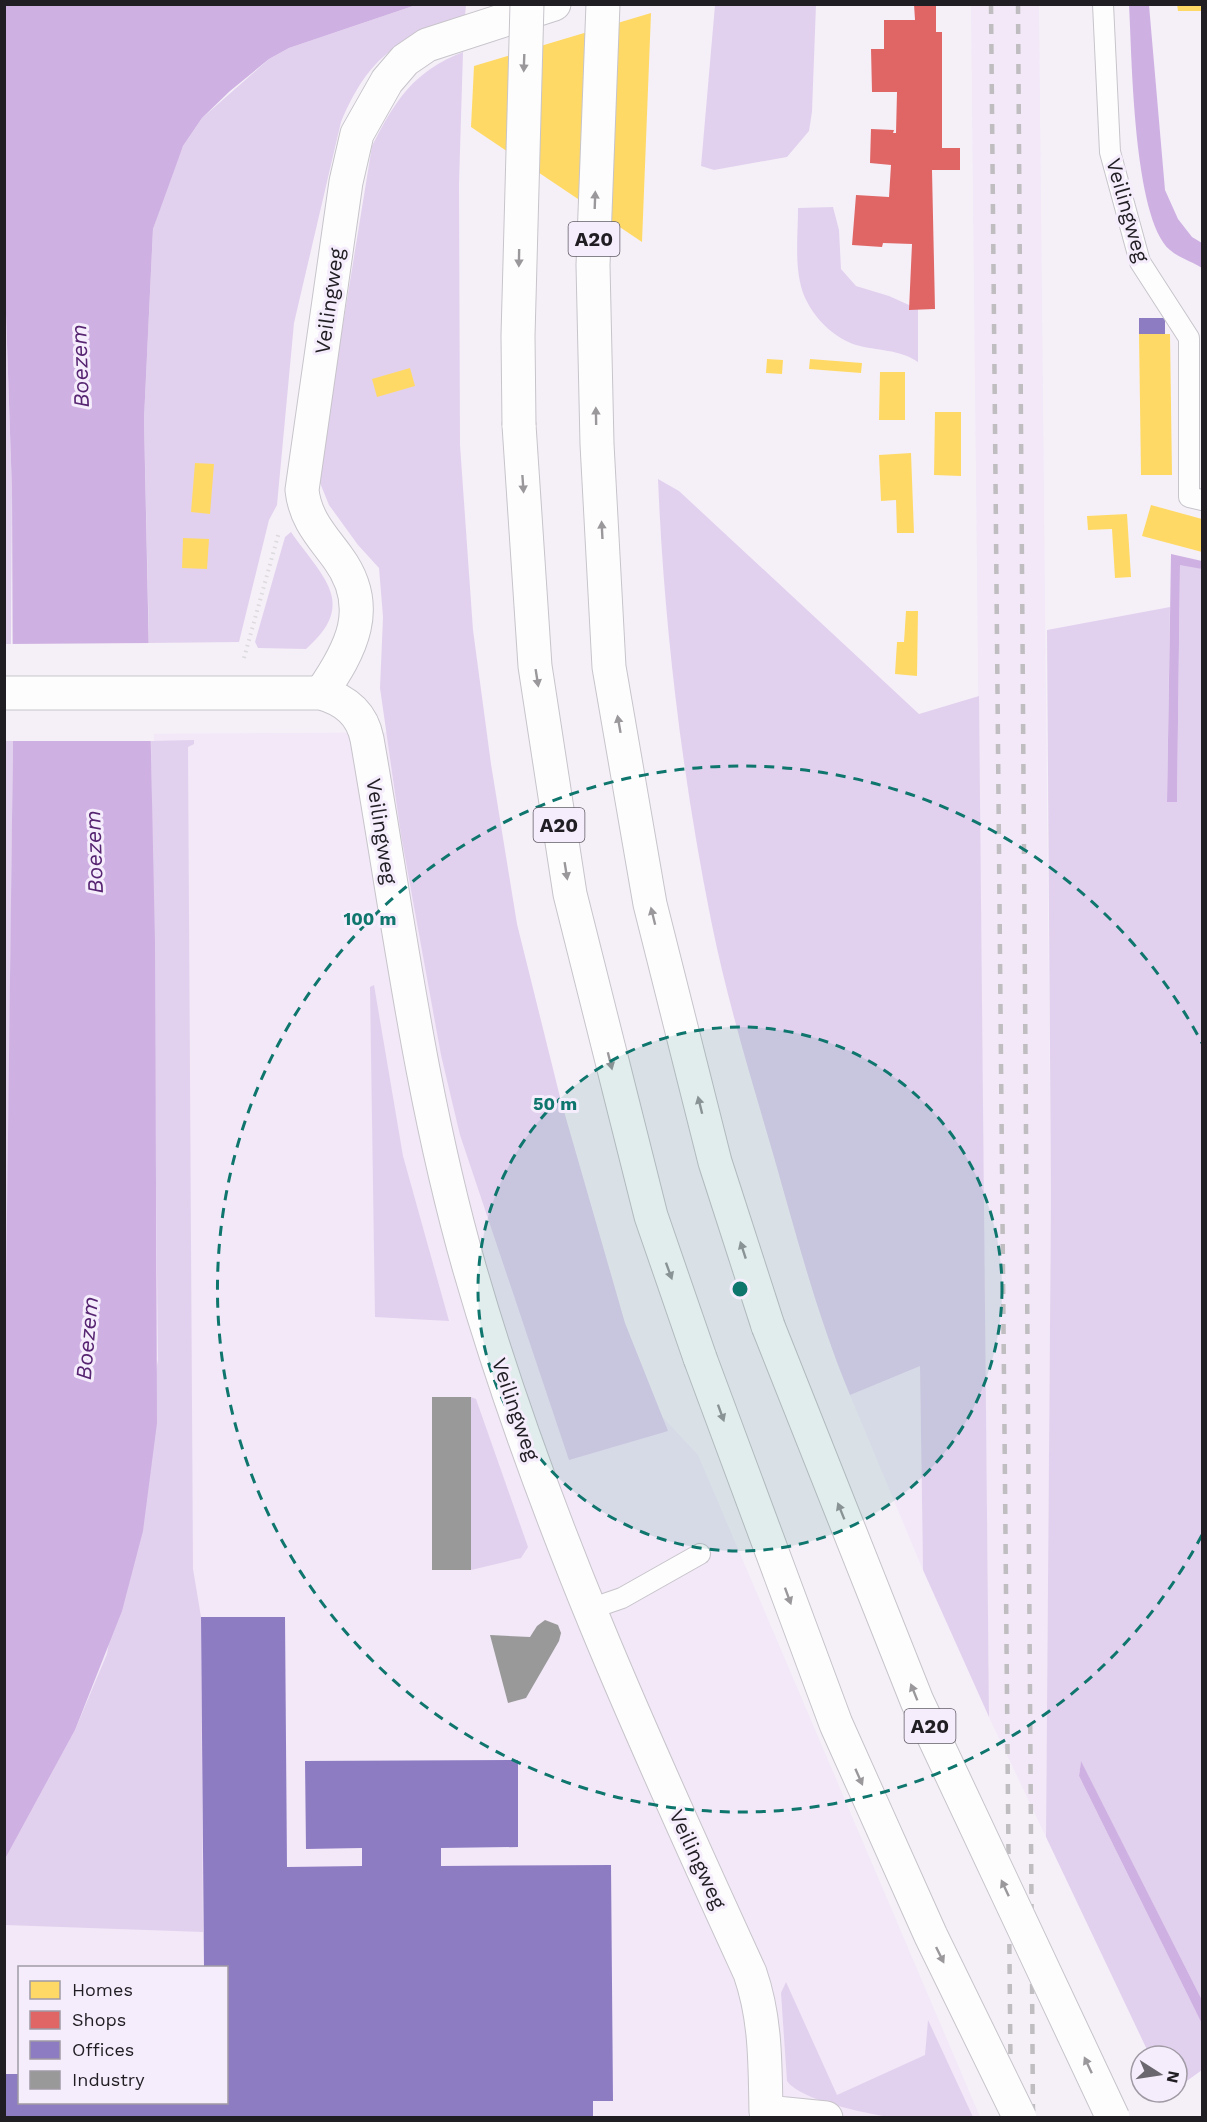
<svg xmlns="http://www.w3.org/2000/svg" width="1207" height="2122" font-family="'Work Sans',sans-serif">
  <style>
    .built { fill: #f2e8f8; fill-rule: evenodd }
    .green { fill: #e2d1ee }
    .water { fill: #ceb1e2 }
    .pier { fill: #f5f0f8 }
    .homes { fill: #ffd966 }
    .shops { fill: #e06666 }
    .offices { fill: #8e7cc3 }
    .industry { fill: #999 }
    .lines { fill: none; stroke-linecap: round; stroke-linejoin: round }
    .service-casing { stroke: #c7c4ca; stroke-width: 22 }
    .minor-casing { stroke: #c7c4ca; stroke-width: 35 }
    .tertiary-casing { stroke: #c7c4ca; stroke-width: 35 }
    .motorway-casing { stroke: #c7c4ca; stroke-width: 35 }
    .path { stroke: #dcdadd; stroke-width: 4; stroke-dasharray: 1.5 4.5; stroke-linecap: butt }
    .service { stroke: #fefdfe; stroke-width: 20 }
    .minor { stroke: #fefdfe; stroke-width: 33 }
    .tertiary { stroke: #fefdfe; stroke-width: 33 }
    .motorway { stroke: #fefdfe; stroke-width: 33 }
    .rail { stroke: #bfbdbf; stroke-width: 4.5; stroke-dasharray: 10 10; stroke-linecap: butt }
    .motorway-bridge-casing { stroke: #c7c4ca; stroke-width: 35; stroke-linecap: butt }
    .motorway-bridge { stroke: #fefdfe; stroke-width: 33 }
    .oneway { fill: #9a989b }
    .ring { fill: none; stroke: #0f766e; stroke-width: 3; stroke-dasharray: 10 8 }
    .labels { text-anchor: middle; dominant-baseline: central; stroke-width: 6; stroke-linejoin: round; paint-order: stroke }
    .shield { fill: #f5edfc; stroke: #605b64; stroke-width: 1.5 }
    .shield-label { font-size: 20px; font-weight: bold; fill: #201d23 }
    .street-label { font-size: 21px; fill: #201d23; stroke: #f5edfc }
    .water-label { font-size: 22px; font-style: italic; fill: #562471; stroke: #f5edfc }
    .centre { fill: #0f766e; stroke: #f5edfc; stroke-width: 3 }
    .ring-label { font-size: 18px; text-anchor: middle; font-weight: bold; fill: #0f766e; stroke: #f5edfc; stroke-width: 6; stroke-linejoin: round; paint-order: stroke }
  </style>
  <rect width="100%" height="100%" fill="#f5f0f8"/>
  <g class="built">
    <path d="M971,5H1039L1051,1197L1046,1837L989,1717Z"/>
    <path d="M454,732L629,1381L698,1455L980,2117L5,2118V1717L122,734ZM20,1968H226V2102H20Z"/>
    <path d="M920,1365L923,1570L850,1395Z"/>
  </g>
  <g class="green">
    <path d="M416,5H466L465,17C398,39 370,54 341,122L294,323L277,505L269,520L239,642L149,643L144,419L153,229L170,177L183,146L202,118L269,59L289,48Z"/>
    <path d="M715,5H816L812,112L809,131L787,157L714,170L701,166Z"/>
    <path d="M463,52L459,184L460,445L473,630L491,764L517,924L561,1101L625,1323L668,1431L569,1460L460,1135L441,1055L401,835L380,688L383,617L379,568L358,545L329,505L318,478L372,146C396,99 413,72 463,52Z"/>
    <path d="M833,207L839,230L841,269L856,286L889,296L918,309V362C899,349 877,351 856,345C830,337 805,309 800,282C795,259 798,232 798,208Z"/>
    <path d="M4,256L12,492L11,644H5Z"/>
    <path d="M658,479L679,491L919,714L979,696L989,1717L923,1570L920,1366L850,1395C818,1318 797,1238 774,1157C751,1078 727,1000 711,920C682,775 664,626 658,479Z"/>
    <path d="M291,532C322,577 359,603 306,649L258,648L255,642L285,537Z"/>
    <path d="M1186,564L1202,569V2000L1081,1762L1079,1776L1202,2024V2070L1177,2088V2056H1150L1046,1837L1051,1197L1047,630L1170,607L1167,802H1177L1180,565Z"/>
    <path d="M194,740V744L188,747L193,1569L201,1617L203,1932L5,1925V1859L75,1730L107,1654L158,1360L151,741Z"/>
    <path d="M4,741H13L5,1449Z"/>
    <path d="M374,985L403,1156L449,1321L375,1317L370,987Z"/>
    <path d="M471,1397L476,1399L528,1547L521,1558L471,1570Z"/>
    <path d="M786,1982L837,2095L925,2055L928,2020L973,2117C945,2117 916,2120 889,2117C864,2113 800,2100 787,2081L781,1993Z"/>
  </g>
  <g class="water">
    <path d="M5,5H416L289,48L269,59L230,91L202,118L183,146L153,229L144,419L155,942L157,1423L143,1531L122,1611L75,1730L5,1859L4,1449L13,741L12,492L4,256Z"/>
    <path d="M1129,5H1149L1165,190L1178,219L1192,237L1202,243V268C1193,262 1179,258 1170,250C1133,218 1132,56 1129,5Z"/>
    <path d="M1171,554L1202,561V569L1180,565L1177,802H1167Z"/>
    <path d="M1081,1761L1202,2000V2024L1079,1776Z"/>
  </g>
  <path class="pier" d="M152,643L154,741H10L8,644Z"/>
  <g class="homes">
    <path d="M1177,4H1202V11H1178Z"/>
    <path d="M651,13L642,242L471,127L474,66Z"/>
    <path d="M1139,334H1170L1172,475H1141Z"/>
    <path d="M767,359L783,360L782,374L766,373Z"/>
    <path d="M810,359L862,363L861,373L809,369Z"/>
    <path d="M410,368L415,386L377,397L372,379Z"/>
    <path d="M880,372H905V420H879Z"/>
    <path d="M935,412H961V476L934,475Z"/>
    <path d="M911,453L914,533H897L896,500L881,501L879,455Z"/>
    <path d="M195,463L214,464L210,514L191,512Z"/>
    <path d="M1151,505L1202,519V552L1142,536Z"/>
    <path d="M1127,514L1131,577L1115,578L1112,529L1088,530L1087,516Z"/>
    <path d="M183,538L209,539L207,569L182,568Z"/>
    <path d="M906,611H918L917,676L895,674L897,642H904Z"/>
  </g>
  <path class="shops" d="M914,4H936V32H942V148H960V170H932L935,309L909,310L912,244L883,243L882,247L852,245L856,195L889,197L891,165L870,163L871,129L894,130L893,133H896L897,92H872L871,49H884V20H915Z"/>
  <g class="offices">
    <rect x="1139" y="318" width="26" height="16"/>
    <path d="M201,1617H285L287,1867L362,1866V1848L306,1849L305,1761L518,1760V1847L441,1848V1866L611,1865L613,2101H593V2118H4V2074H20V2102H226V1968H204Z"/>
  </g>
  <g class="industry">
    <rect x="432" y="1397" width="39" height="173"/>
    <path d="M545,1620L558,1625L561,1633L559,1641L526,1698L508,1703L490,1635L530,1637L537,1626Z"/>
  </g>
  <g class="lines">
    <g class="service-casing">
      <g id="service">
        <path d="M1103,4L1110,152L1140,262L1189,338V497L1202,500"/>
        <path d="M590,1609L622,1598L700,1554"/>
      </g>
    </g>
    <g class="minor-casing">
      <path id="minor" d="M321,693C351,650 374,607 338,558C322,536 305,519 302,490L346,182L357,134L387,81L405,60L427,45L554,4"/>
    </g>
    <g class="tertiary-casing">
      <path id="tertiary" d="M4,693H321C345,700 362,713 367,739C398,917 420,1096 470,1270C540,1513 645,1744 750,1973C766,2019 765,2064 766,2112L826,2118"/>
    </g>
    <g class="motorway-casing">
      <g id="motorway">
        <path d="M603,4L593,265L597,444L609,667L650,904L715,1162L768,1326"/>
        <path d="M519,425L535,666L570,894L651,1216L700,1358"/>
      </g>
    </g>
    <path class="path" d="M244,658L279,532"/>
    <use href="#service" class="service"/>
    <use href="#minor" class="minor"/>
    <use href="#tertiary" class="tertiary"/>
    <use href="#motorway" class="motorway"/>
    <g class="rail">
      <path d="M991,4L1011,2118"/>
      <path d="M1018,4L1033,2118"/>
    </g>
    <g class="motorway-bridge-casing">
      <g id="motorway-bridge">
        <path d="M519,425L518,336L527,4"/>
        <path d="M768,1326L917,1701L1113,2118"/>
        <path d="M700,1358L836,1724L931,1936L1020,2118"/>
      </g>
    </g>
    <use href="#motorway-bridge" class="motorway-bridge"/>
  </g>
  <defs><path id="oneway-solid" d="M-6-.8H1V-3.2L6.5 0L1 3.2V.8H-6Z" transform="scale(1.5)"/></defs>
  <g class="oneway">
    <use href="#oneway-solid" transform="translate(524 63) rotate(92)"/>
    <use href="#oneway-solid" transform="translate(595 200) rotate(-88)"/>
    <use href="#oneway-solid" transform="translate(519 258) rotate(91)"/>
    <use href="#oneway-solid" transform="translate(596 416) rotate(-91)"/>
    <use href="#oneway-solid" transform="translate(523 484) rotate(86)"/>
    <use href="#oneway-solid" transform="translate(602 530) rotate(-93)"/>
    <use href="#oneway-solid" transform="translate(537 678) rotate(81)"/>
    <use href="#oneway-solid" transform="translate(619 724) rotate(-100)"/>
    <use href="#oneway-solid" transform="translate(566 871) rotate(81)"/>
    <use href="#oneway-solid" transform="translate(653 916) rotate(-104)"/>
    <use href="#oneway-solid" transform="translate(610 1061) rotate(76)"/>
    <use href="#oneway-solid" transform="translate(700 1105) rotate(-104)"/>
    <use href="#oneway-solid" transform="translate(743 1250) rotate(-108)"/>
    <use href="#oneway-solid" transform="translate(669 1271) rotate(70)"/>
    <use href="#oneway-solid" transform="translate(721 1413) rotate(70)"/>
    <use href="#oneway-solid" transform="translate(841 1511) rotate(-112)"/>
    <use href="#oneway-solid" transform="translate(788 1596) rotate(70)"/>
    <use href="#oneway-solid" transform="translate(914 1692) rotate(-112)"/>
    <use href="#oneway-solid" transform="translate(859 1777) rotate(66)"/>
    <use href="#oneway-solid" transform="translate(1005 1888) rotate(-115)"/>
    <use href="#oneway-solid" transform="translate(940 1955) rotate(64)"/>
    <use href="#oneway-solid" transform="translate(1088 2065) rotate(-115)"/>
  </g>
  <circle cx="740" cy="1289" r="262" fill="#0f766e" fill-opacity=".12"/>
  <g class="ring">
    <circle cx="740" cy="1289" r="262"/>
    <path d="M1202 1535A523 523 0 1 1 1202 1043"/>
  </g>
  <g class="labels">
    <g class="shield">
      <rect x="568.5" y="222" width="51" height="34" rx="4.5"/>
      <rect x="533.5" y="808" width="51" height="34" rx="4.5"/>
      <rect x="904.5" y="1709" width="51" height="34" rx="4.5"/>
    </g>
    <g class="shield-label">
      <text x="594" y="239">A20</text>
      <text x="559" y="825">A20</text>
      <text x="930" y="1726">A20</text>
    </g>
    <g class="street-label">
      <text transform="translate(1128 210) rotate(74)">Veilingweg</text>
      <text transform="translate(329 301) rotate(-82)">Veilingweg</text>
      <text transform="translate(382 831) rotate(81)">Veilingweg</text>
      <text transform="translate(516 1409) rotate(71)">Veilingweg</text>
      <text transform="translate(698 1859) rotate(65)">Veilingweg</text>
    </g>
    <g class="water-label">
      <text transform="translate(80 366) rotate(-92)">Boezem</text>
      <text transform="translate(94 852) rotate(-92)">Boezem</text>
      <text transform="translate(87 1338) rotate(-85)">Boezem</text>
    </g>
  </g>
  <circle cx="740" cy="1289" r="9" class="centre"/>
  <g class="ring-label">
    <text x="370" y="925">100 m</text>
    <text x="555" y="1110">50 m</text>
  </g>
  <rect width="1207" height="2122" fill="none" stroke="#201d23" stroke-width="12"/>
  <rect x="18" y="1966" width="210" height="138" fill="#f5edfc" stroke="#a09aa5" stroke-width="1.5"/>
  <rect x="30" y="1981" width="30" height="18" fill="#ffd966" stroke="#a09aa5" stroke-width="1.5"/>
  <text x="72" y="1996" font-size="18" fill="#201d23">Homes</text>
  <rect x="30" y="2011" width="30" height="18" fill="#e06666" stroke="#a09aa5" stroke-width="1.5"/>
  <text x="72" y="2026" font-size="18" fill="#201d23">Shops</text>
  <rect x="30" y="2041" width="30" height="18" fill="#8e7cc3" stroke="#a09aa5" stroke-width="1.5"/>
  <text x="72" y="2056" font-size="18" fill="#201d23">Offices</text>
  <rect x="30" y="2071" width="30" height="18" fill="#999999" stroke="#a09aa5" stroke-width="1.5"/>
  <text x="72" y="2086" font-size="18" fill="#201d23">Industry</text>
  <g transform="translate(1159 2074) rotate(102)"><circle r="28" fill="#f5edfc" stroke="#a09aa5" stroke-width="1.5"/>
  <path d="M0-4.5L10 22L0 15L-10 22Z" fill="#6b676e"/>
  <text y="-9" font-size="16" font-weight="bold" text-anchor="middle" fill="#201d23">N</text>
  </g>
</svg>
